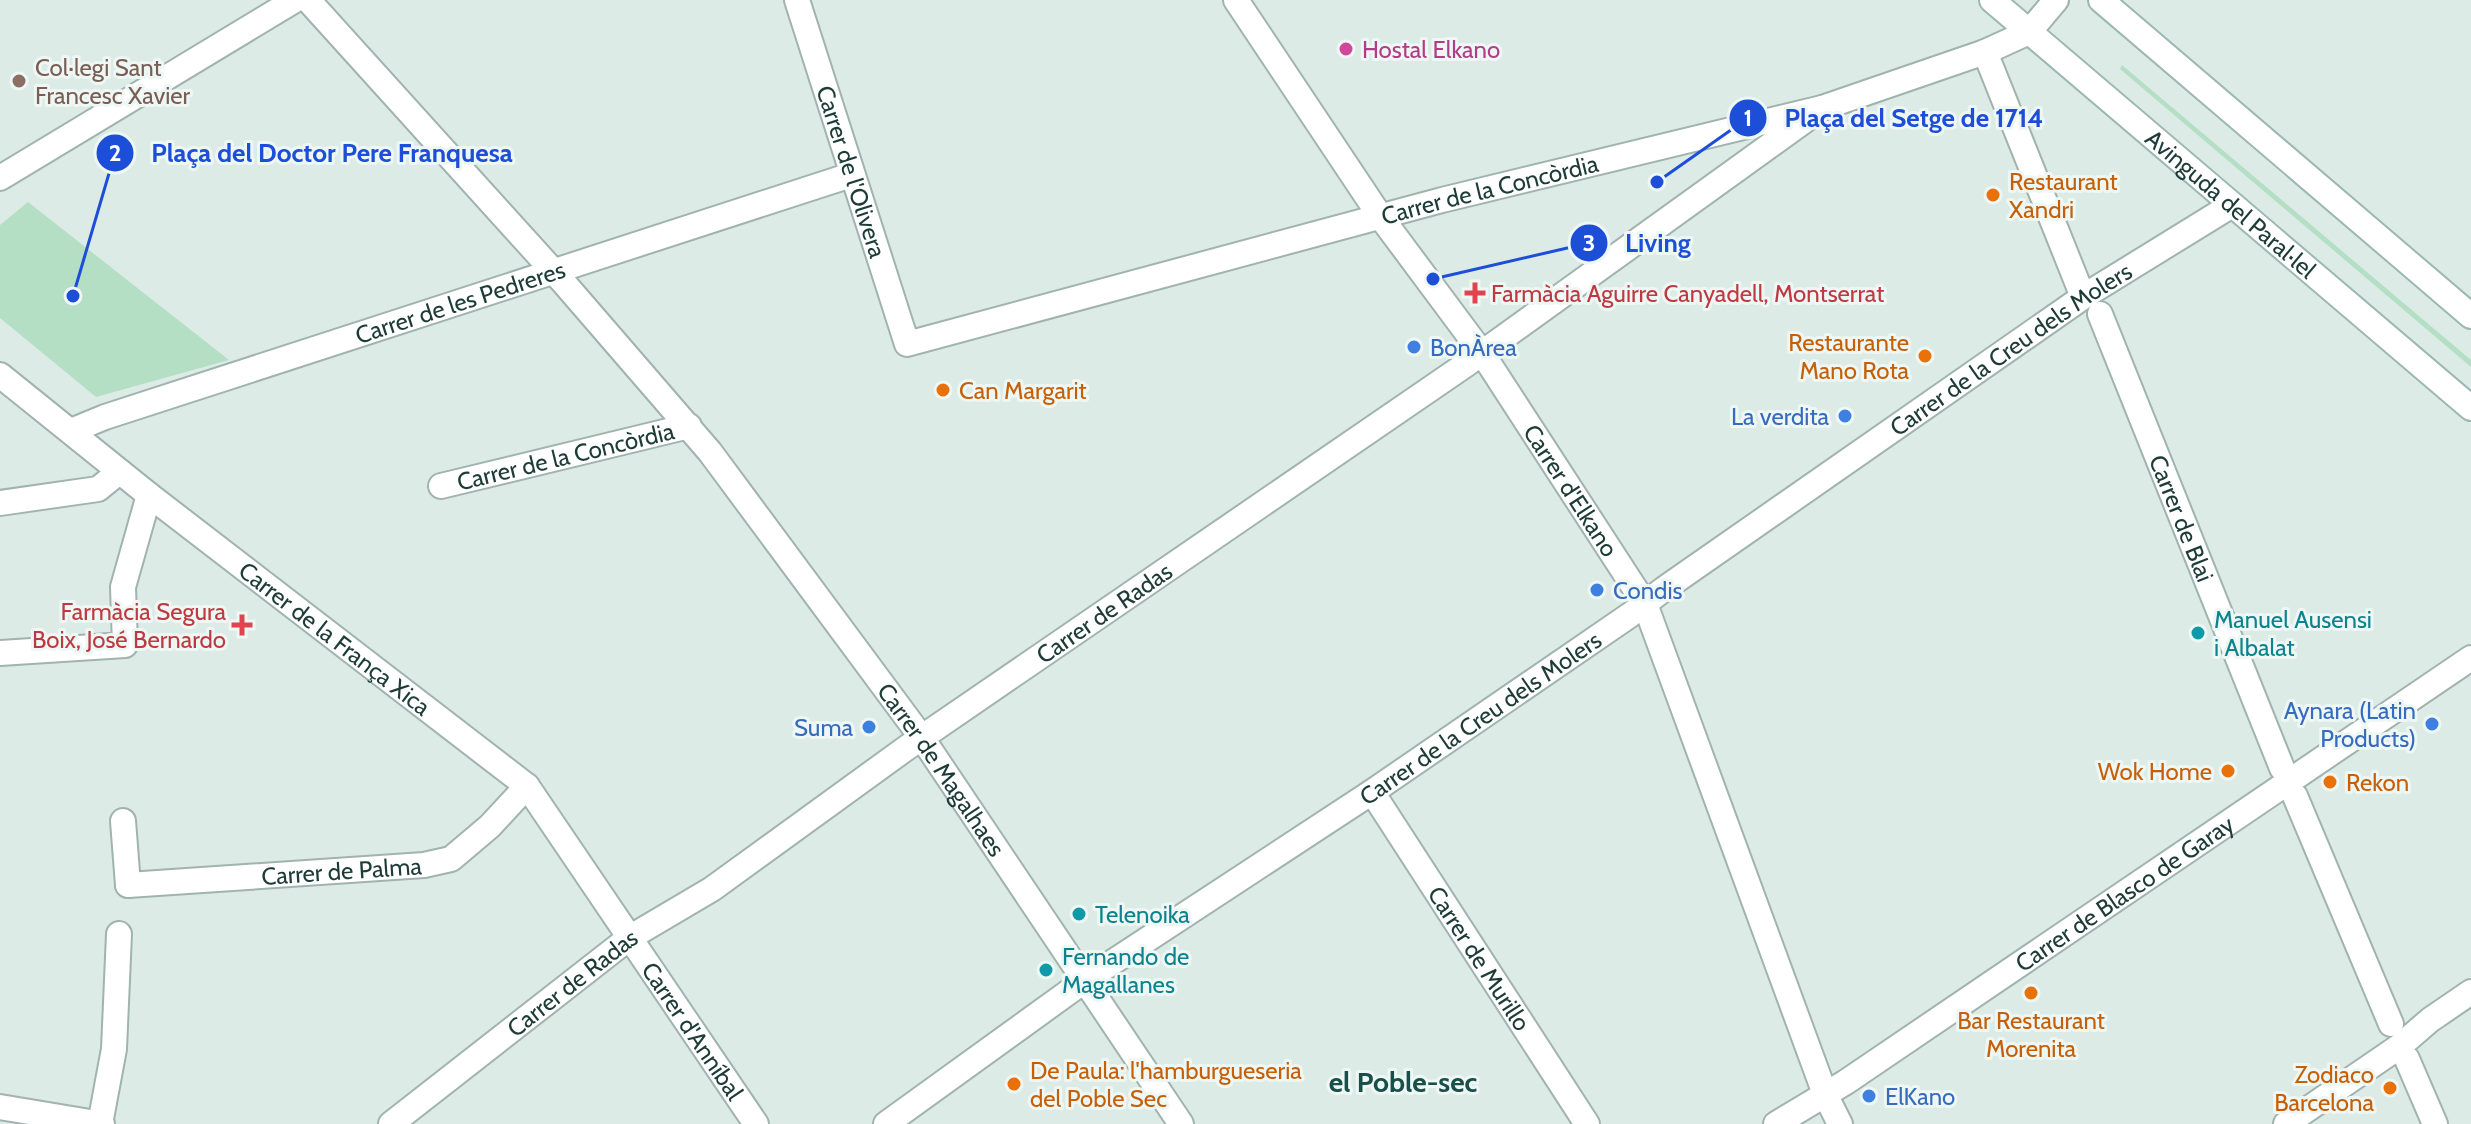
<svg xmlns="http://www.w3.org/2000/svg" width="2471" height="1124" font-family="Cabin,sans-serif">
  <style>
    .green { fill: #b4dfc5 }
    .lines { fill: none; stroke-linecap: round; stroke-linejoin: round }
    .pedestrian-casing { stroke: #a0b3af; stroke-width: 28 }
    .minor-casing { stroke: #a0b3af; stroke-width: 28 }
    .tertiary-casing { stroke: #a0b3af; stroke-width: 28 }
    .secondary-casing { stroke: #9cb8b1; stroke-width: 28 }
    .pedestrian { stroke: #fff; stroke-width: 24 }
    .minor { stroke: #fff; stroke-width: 24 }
    .tertiary { stroke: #fff; stroke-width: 24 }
    .secondary { stroke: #fff; stroke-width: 24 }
    .hotel-dot { fill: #d1479c; stroke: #eef7f4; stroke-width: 3 }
    .education-dot { fill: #8d6e63; stroke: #eef7f4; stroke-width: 3 }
    .food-dot { fill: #e8710a; stroke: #eef7f4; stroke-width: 3 }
    .health-dot { fill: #e0444e; stroke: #eef7f4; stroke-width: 3 }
    .shop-dot { fill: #3f7fe0; stroke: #eef7f4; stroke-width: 3 }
    .culture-dot { fill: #0f9aa8; stroke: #eef7f4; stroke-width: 3 }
    .labels { text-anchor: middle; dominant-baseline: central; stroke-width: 6; stroke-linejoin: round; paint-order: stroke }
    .hotel-label { font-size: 24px; fill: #b23c85; stroke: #eef7f4; text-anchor: start }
    .education-label { font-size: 24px; fill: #785e54; stroke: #eef7f4; text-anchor: start }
    .street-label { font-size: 24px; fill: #1e3c37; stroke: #eef7f4 }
    .food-label { font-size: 24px; fill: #c56008; stroke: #eef7f4; text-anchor: start }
    .health-label { font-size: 24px; fill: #be3a42; stroke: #eef7f4; text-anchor: start }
    .shop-label { font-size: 24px; fill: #366cbe; stroke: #eef7f4; text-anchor: start }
    .culture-label { font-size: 24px; fill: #0d838f; stroke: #eef7f4; text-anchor: start }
    .quarter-label { font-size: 28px; font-weight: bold; fill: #184f49; stroke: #eef7f4 }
    .leader { fill: none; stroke: #1d4ed8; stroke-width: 3 }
    .callout-dot { fill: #1d4ed8; stroke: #eef7f4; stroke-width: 3 }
    .mark-label { font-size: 24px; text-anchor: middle; font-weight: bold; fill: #fff }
    .callout-label { font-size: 26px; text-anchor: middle; font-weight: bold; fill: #1d4ed8; stroke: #eef7f4; stroke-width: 6; stroke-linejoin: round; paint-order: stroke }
  </style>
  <rect width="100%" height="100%" fill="#ddebe7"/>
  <g class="green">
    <path d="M2122,65L2471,360V367L2120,69Z"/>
    <path d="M28,202L229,360L96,397L0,318V225Z"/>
  </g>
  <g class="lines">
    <g class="pedestrian-casing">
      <g id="pedestrian">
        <path d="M1985,52L2079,287"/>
        <path id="s1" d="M2100,314L2282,768"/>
        <path id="s2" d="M441,486L689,426"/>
        <path d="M2295,796L2391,1024"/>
        <path d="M123,821L128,885"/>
        <path d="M2407,1059L2435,1124"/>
      </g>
    </g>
    <g class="minor-casing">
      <g id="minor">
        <path id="s3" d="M308,0L564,283L710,452L922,738L1181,1124"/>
        <path id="s4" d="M797,0L907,344L1442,200L1822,108L1985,52L2029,32L2056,0"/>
        <path id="s5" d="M1236,0L1380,216L1482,353L1645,604L1825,1094L1840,1124"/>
        <path d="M0,178L295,0"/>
        <path id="s6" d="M0,375L149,495L527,786L756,1124"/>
        <path id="s7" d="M71,431L105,417L851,175"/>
        <path d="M0,503L98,489L119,472"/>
        <path d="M0,653L125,645L123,587L149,495"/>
        <path id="s8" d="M1372,792L1587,1124"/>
        <path id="s9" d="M128,885L424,865L451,859L490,826L527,786"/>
        <path d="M100,1124L114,1049L119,934"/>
        <path id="s10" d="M391,1124L629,938L712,889L905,749L1468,363L1822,108"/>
        <path id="s11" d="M886,1124L1084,981L1372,792L1630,615L1664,589L2086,295L2232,205"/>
        <path id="s12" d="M1776,1124L1846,1082L2471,658"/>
        <path d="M2286,1124L2400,1046L2430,1020L2471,992"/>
      </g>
    </g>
    <g class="tertiary-casing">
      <path id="tertiary" d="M0,1107L102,1124"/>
    </g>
    <g class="secondary-casing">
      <g id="secondary">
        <path id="s13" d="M1992,0L2471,408"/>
        <path d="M2101,0L2471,316"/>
      </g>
    </g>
    <use href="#pedestrian" class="pedestrian"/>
    <use href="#minor" class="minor"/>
    <use href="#tertiary" class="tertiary"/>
    <use href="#secondary" class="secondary"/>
  </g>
  <circle class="hotel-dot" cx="1346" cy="49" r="8"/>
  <circle class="education-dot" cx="19" cy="81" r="8"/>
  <g class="food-dot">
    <circle cx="1993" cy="195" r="8"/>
    <circle cx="1925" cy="356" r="8"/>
    <circle cx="943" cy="390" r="8"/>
    <circle cx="2228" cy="771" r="8"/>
    <circle cx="2330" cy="782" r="8"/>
    <circle cx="2031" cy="993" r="8"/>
    <circle cx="1014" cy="1084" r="8"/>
    <circle cx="2390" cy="1088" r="8"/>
  </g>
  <g class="health-dot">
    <path d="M1471 281h8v8h8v8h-8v8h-8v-8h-8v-8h8z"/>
    <path d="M238 613h8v8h8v8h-8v8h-8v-8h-8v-8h8z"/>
  </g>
  <g class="shop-dot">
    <circle cx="1414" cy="347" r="8"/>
    <circle cx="1845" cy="416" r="8"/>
    <circle cx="1597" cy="590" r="8"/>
    <circle cx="2432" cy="724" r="8"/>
    <circle cx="869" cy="727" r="8"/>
    <circle cx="1869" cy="1096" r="8"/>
  </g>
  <g class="culture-dot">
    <circle cx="2198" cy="633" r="8"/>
    <circle cx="1079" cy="914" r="8"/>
    <circle cx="1046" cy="970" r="8"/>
  </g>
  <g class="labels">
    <g class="hotel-label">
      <text x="1362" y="49">Hostal Elkano</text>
    </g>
    <g class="education-label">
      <text x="35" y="67">Col·legi Sant<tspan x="35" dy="28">Francesc Xavier</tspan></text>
    </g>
    <g class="street-label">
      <text stroke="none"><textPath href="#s4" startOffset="180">Carrer de l'Olivera</textPath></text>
      <text stroke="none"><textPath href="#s4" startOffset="964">Carrer de la Concòrdia</textPath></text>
      <text stroke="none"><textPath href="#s13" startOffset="314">Avinguda del Paral·lel</textPath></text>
      <text stroke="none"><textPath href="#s7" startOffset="410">Carrer de les Pedreres</textPath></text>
      <text stroke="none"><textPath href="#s11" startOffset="1366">Carrer de la Creu dels Molers</textPath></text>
      <text stroke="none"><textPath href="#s2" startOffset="128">Carrer de la Concòrdia</textPath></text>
      <text stroke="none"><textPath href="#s5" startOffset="594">Carrer d'Elkano</textPath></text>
      <text stroke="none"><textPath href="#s1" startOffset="220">Carrer de Blai</textPath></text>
      <text stroke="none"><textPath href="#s10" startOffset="878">Carrer de Radas</textPath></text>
      <text stroke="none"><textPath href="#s6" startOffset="426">Carrer de la França Xica</textPath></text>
      <text stroke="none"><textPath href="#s11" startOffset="720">Carrer de la Creu dels Molers</textPath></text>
      <text stroke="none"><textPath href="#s3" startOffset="998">Carrer de Magalhaes</textPath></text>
      <text stroke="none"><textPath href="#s9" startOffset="214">Carrer de Palma</textPath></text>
      <text stroke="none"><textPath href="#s12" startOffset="418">Carrer de Blasco de Garay</textPath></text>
      <text stroke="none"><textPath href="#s8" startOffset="198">Carrer de Murillo</textPath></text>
      <text stroke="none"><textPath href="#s10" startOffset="230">Carrer de Radas</textPath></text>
      <text stroke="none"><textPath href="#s6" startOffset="964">Carrer d'Anníbal</textPath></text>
    </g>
    <g class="food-label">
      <text x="2009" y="181">Restaurant<tspan x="2009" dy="28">Xandri</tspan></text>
      <text x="1909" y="342" text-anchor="end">Restaurante<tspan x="1909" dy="28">Mano Rota</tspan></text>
      <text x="959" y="390">Can Margarit</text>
      <text x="2212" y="771" text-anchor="end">Wok Home</text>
      <text x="2346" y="782">Rekon</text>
      <text x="2031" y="1020" text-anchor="middle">Bar Restaurant<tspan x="2031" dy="28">Morenita</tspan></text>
      <text x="1030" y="1070">De Paula: l'hamburgueseria<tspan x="1030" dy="28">del Poble Sec</tspan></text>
      <text x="2374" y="1074" text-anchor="end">Zodiaco<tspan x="2374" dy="28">Barcelona</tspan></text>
    </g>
    <g class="health-label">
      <text x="1491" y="293">Farmàcia Aguirre Canyadell, Montserrat</text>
      <text x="226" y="611" text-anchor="end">Farmàcia Segura<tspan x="226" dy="28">Boix, José Bernardo</tspan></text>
    </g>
    <g class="shop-label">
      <text x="1430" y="347">BonÀrea</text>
      <text x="1829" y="416" text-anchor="end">La verdita</text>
      <text x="1613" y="590">Condis</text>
      <text x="2416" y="710" text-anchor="end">Aynara (Latin<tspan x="2416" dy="28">Products)</tspan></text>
      <text x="853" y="727" text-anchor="end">Suma</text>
      <text x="1885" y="1096">ElKano</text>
    </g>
    <g class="culture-label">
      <text x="2214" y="619">Manuel Ausensi<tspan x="2214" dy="28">i Albalat</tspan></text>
      <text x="1095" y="914">Telenoika</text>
      <text x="1062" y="956">Fernando de<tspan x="1062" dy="28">Magallanes</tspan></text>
    </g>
    <g class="quarter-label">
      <text x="1403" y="1082">el Poble-sec</text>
    </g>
  </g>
  <path class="leader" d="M1657 182L1748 118M73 296L115 153M1433 279L1589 243"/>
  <g class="callout-dot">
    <circle cx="1657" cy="182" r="8"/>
    <circle cx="73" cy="296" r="8"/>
    <circle cx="1433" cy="279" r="8"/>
    <circle cx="1748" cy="118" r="20"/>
    <circle cx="115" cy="153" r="20"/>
    <circle cx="1589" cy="243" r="20"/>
  </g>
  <g class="mark-label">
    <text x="1748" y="126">1</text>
    <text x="115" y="161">2</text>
    <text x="1589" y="251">3</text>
  </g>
  <g class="callout-label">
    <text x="1914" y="127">Plaça del Setge de 1714</text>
    <text x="332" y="162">Plaça del Doctor Pere Franquesa</text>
    <text x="1658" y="252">Living</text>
  </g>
</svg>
